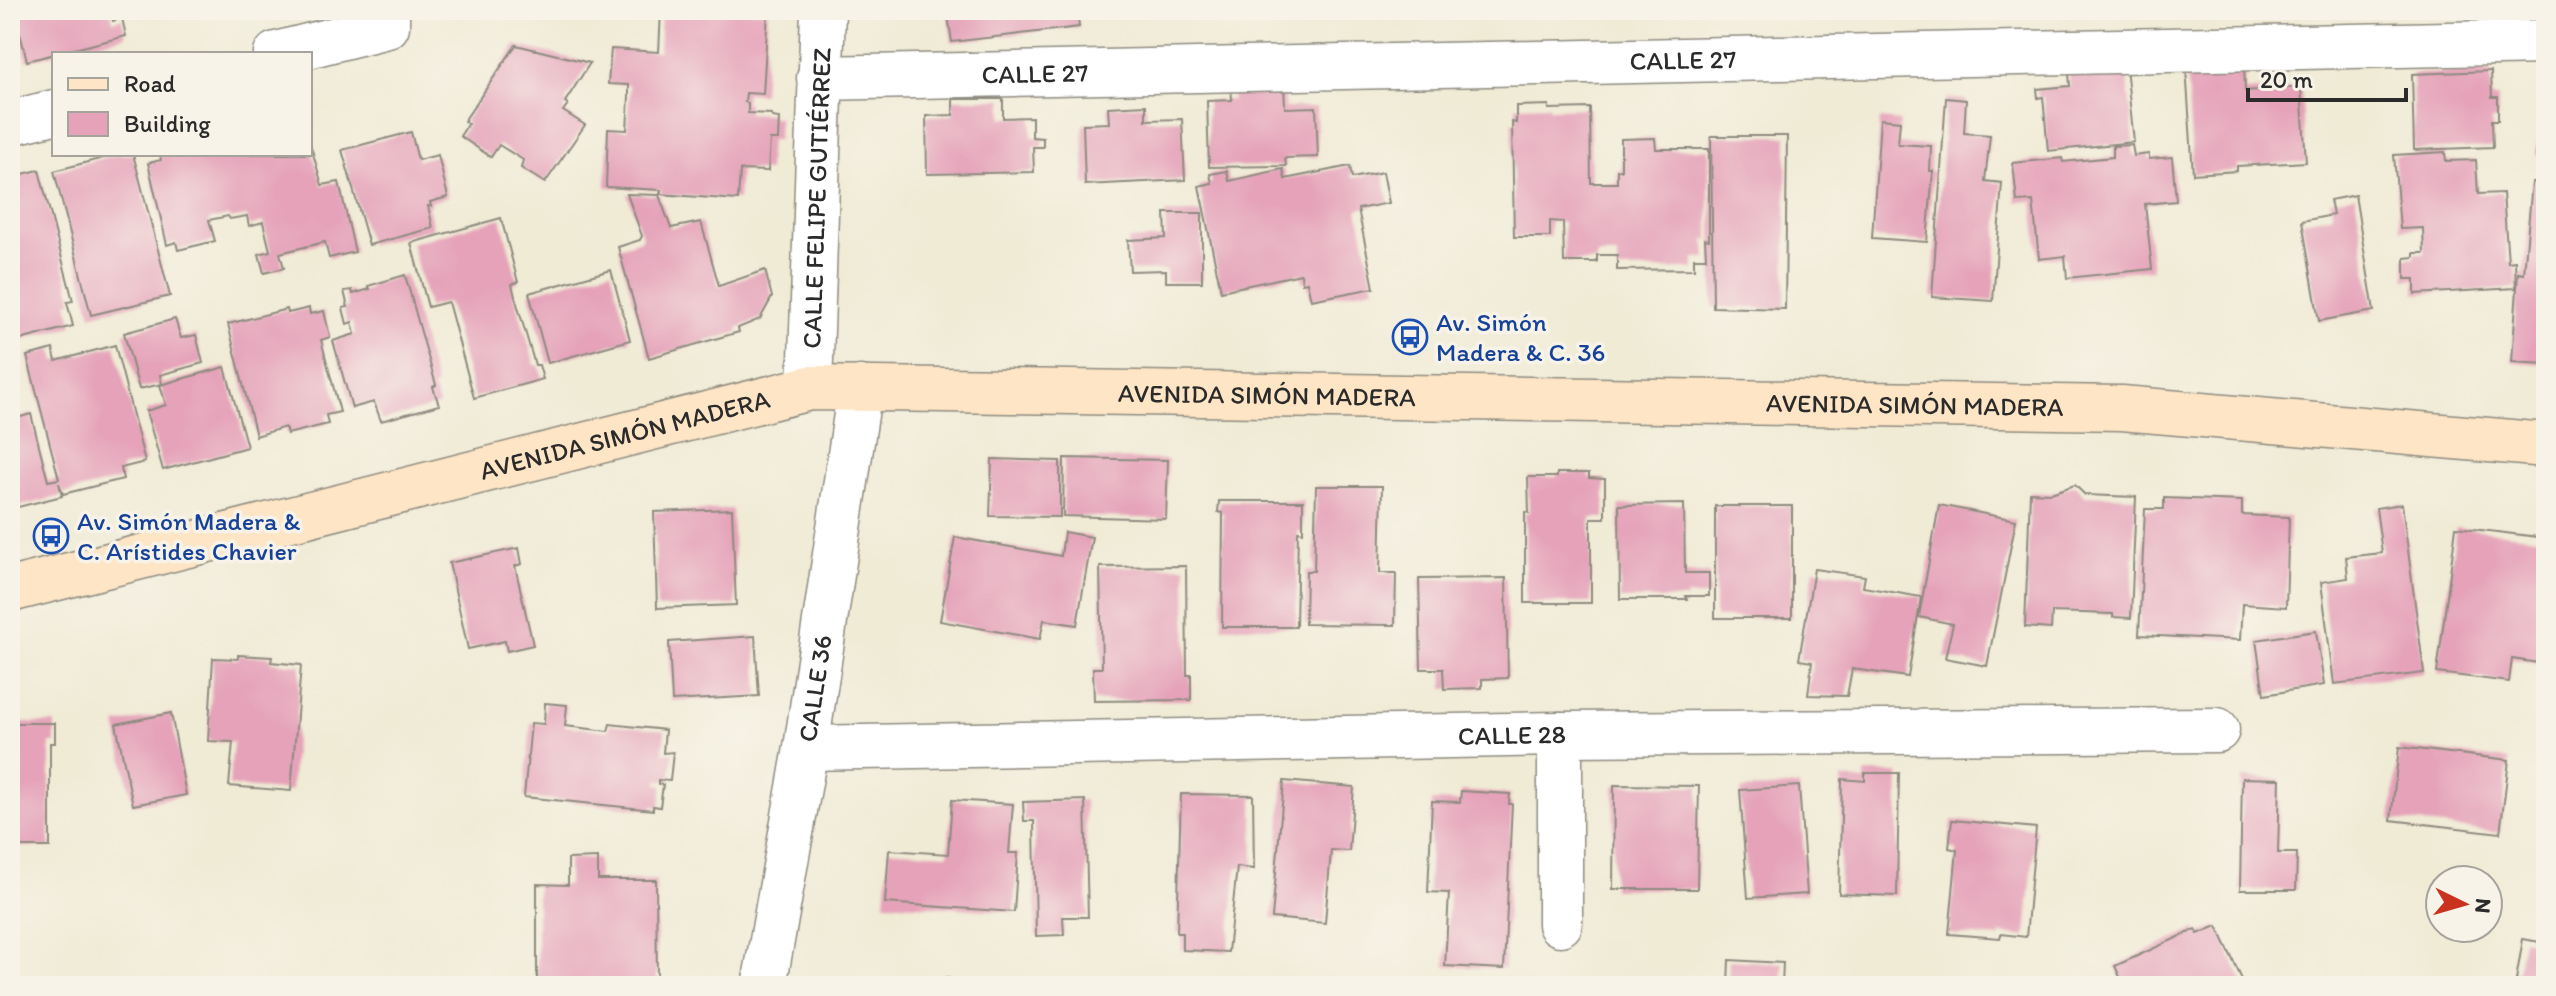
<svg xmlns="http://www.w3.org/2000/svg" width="2556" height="996" font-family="Itim,sans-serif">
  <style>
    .building { fill: #e5a2b9 }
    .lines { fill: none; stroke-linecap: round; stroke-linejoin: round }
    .street-casing { stroke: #8e8b80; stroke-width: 47 }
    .secondary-casing { stroke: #8e8b80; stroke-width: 47 }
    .street { stroke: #fff; stroke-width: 44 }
    .secondary { stroke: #fde5c5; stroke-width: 44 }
    .labels { text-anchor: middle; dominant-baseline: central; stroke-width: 7; stroke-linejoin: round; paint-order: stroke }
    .street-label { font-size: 26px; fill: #2b2b2b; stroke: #f7f3e8 }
    .transit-label { font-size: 26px; fill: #164399; stroke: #f7f3e8; text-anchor: start }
  </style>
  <rect width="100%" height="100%" fill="#f7f3e8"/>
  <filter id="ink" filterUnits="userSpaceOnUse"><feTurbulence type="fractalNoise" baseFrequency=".0125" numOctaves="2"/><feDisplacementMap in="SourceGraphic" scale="16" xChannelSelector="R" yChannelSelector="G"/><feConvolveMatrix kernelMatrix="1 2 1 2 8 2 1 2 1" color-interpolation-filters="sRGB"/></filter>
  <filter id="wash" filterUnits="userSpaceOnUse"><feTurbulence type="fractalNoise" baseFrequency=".006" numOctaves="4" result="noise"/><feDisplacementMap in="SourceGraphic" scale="32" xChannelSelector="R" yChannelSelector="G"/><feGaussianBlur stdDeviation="1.8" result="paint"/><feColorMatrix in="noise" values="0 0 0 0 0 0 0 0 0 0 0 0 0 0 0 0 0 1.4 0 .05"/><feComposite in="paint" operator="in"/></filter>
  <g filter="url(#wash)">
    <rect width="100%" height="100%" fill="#f0ebd5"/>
    <g id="blocks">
      <g class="building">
        <path d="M14,10H111L113,21L122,18L126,36L27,61Z"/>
        <path d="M509,10H580V18L509,14Z"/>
        <path d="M661,10L768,11L763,94L746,93L745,102L748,103V113L772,114V117L779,118L778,140H770L768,171L740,170L738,200L660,194L661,190L606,187L608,129L627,130L629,96V85L608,84L611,49L659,52Z"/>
        <path d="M947,10H1077L1079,27L952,42Z"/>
        <path d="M516,45L590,63L565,102L568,104L563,111L585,125L545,183L521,168L523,160L499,145L491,157L460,136L468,124L464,121Z"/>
        <path d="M10,46L16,65L10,67Z"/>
        <path d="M2244,63L2245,91L2301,87L2306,162L2237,166V171L2193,174L2186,67Z"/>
        <path d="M2126,67L2134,142L2048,151L2043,97L2038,98L2037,89L2070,86L2069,73Z"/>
        <path d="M2491,71L2492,97H2498V120H2492L2493,147L2414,150L2412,74Z"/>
        <path d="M1231,84H1284L1285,108L1316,107L1318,157L1285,158L1286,166L1209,167L1207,101L1232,100Z"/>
        <path d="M2544,94H2546V157L2536,156Z"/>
        <path d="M1946,98L1966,100L1964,133L1990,135L1985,181L2002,183L1993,301L1932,297Z"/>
        <path d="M953,99H1003V118L1032,117V137L1043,138V147H1033L1034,172L927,174L926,116L953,115Z"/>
        <path d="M1146,105V120L1182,119L1185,180L1085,185L1083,124L1109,123L1108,107Z"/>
        <path d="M1549,105V109L1590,108L1591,183H1617V170H1621V139L1655,138L1656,149H1709V240L1705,239L1706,258H1694V269L1617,270V255H1597V262H1564L1563,222L1550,221V237H1514L1512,122L1516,123V106Z"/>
        <path d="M1880,119L1900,121L1898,144L1931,146L1930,171H1933L1927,242L1872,238Z"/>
        <path d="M411,132L418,160L438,155L448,197L430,202L431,206H428L433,228L369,245L342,150Z"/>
        <path d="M1711,136H1787L1785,309L1713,307Z"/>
        <path d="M310,143L322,185L339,182L355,252L329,258L325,242L280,253L284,268L264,273L259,254L270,251L263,222L249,226L247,216L230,219L228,216L209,220L215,241L178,250L176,242L167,245L148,163L161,160L160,154H172L173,156L183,154H310Z"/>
        <path d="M2132,145L2134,156L2149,154V159L2172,157L2176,201L2145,204L2152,269L2067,278L2065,256L2039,259L2033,201L2017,202L2013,163L2062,158L2063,162L2113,157V146Z"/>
        <path d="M2445,152L2446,161L2476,160L2478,194L2503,193L2508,262L2515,261L2516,288L2415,294V279H2405V258L2414,257V253H2424L2423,228L2400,229L2394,155Z"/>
        <path d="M118,154H133L170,296L91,315L54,171Z"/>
        <path d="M1350,166L1352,178L1383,172L1389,203L1358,209L1374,288L1311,300L1307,282L1302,283L1301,274L1221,291L1199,186L1212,183L1210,174L1227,171L1229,181L1283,169L1285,179Z"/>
        <path d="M39,170L73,301L67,302L73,326L20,340L19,337L10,339V177Z"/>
        <path d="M2532,182L2546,183V364L2512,362L2518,273L2524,274Z"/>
        <path d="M627,194L659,195L671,228L701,222L719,286L765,270L772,297L760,319L738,328L739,332L649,358L618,247L640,240L642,236Z"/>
        <path d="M2355,195L2374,311L2319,321L2302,221L2333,215L2330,200Z"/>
        <path d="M1165,213H1202V282H1166V270L1130,271L1128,240L1166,238Z"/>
        <path d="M501,218L518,282L512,284L515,297L535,365H539L543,379L474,398L448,302L428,307L411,243Z"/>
        <path d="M611,270L630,340L548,363L529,293Z"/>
        <path d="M405,275L436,385L433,387L439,405L381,421L374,402L352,408L333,341L355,334L352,322L347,324L343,308L348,307L344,291L352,290L353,294L370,289L368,286Z"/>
        <path d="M309,308L310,314L324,311L330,337L321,340L340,412L326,415L328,424L287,434L285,427L256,436L228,324L287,309L288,313Z"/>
        <path d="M175,319L181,338L196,335L203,363L160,375L162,384L139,389L124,333Z"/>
        <path d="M115,345L145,462L121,468L123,479L63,494L59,483L62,496L10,509V420L31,414L48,481L59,479L27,356L53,349L56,361Z"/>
        <path d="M225,367L247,447L163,470L146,411L166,405L160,385Z"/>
        <path d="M1064,458L1168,460L1166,519L1063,516Z"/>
        <path d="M992,459L1060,461V517L990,516Z"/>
        <path d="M1557,473H1589V478L1605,479V518H1591V603H1525V512L1529,513L1528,477H1557Z"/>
        <path d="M2075,485L2085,495L2136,497L2131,618L2113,617V614L2052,612L2051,629L2025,627L2030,492L2051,493Z"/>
        <path d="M1316,486H1382L1380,573H1396L1395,625L1305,624L1306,571H1314Z"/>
        <path d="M2164,498L2242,501V515L2289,517L2286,607L2242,604L2240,640L2139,635L2145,509H2164Z"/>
        <path d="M1219,501H1303V532L1298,531L1296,627H1222L1223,513L1218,512Z"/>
        <path d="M1684,504L1685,573H1709V596H1686L1687,599H1620L1619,505Z"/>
        <path d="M2402,504L2424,673L2334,684L2321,582L2348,578L2346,557L2382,553L2376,508Z"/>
        <path d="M1939,505L2016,520L1987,666L1945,658L1953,624L1919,617Z"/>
        <rect x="1715" y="506" width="77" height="112"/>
        <path d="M732,509L736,605L657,608L654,512Z"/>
        <path d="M2456,527L2546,538L2545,664L2512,659L2509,682L2437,673Z"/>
        <path d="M1064,532L1092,537L1077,625L1044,620L1040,639L940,621L955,537L1061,556Z"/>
        <path d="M519,548L522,564L515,566L533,645L507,651L505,641L468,649L449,563Z"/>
        <path d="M1186,566L1187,675H1191V700L1094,701L1093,668H1102L1100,567Z"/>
        <path d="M1814,569L1865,576L1863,587L1921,597L1908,677L1852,669L1847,696L1808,695L1812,662L1799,660Z"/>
        <path d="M1506,578L1508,678L1482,679V688L1444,689L1443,669H1421L1419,579Z"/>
        <path d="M2316,631L2324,685L2264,695L2256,640Z"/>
        <path d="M755,636L759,696L672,701L669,642Z"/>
        <path d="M238,655L272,657L271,662L301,665L291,791L229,786L233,742L208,741L213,658L238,659Z"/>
        <path d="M545,703L567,705L565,726L608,731L610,724L665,730L663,753L673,752L670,781L658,780V784L663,785L660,807L653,806V810L524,797L531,723L544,724Z"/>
        <path d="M171,713L186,795L133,805L116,724Z"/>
        <path d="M10,723H55V743H50V847H10Z"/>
        <path d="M2399,747L2509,760L2500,833L2391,820Z"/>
        <path d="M1865,773H1899L1897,896L1839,894L1842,779L1865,781Z"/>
        <path d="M2242,778L2280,779L2278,853H2297L2296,890H2240Z"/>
        <path d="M1284,781L1354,787L1349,851L1331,850L1325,923L1272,918Z"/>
        <path d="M1614,785L1699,786L1697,889H1613Z"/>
        <path d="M1799,786L1807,894L1748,898L1740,790Z"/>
        <path d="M1461,791L1510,794L1509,804H1512L1504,969L1445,966L1449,893L1428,892L1432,801L1460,802Z"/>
        <path d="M1181,794L1253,795L1254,869L1237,867L1228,952L1182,950V933H1177Z"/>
        <path d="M952,800L1013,804L1009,853H1018L1014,912L885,903L889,850L948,854Z"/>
        <path d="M1085,800L1088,917H1063L1064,935L1036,936L1034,821H1024L1023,802Z"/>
        <path d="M1952,820L2036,828L2026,937L2001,934L2000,938L1949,934L1957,850L1949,848Z"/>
        <path d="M598,858V880H656L657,981L633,982V986H537V884L568,885V859Z"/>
        <path d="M2217,926L2245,986H2124L2115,966L2196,929L2198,934Z"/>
        <path d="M2523,939L2546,943V985L2516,980Z"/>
        <path d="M1729,960L1783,963L1782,986H1728Z"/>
        <path d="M944,978L998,984V986H943Z"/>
      </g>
    </g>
  </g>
  <g filter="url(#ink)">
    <use href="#blocks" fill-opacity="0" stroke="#8e8b80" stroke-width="2"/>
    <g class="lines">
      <g class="street-casing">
        <g id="street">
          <path d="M276,54L387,26V10"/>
          <path id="s1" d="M819,78L2546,42"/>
          <path d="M10,123L54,112"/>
          <path id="s2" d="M810,388L823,10"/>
          <path d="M1560,734V924"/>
          <path id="s3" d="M806,748L1560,734L2217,730"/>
          <path id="s4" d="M764,986L806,748L860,388"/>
        </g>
      </g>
      <g class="secondary-casing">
        <g id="secondary">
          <path id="s5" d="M10,590L810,388L2122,408L2546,445"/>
        </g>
      </g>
      <use href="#street" class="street"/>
      <use href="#secondary" class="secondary"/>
    </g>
  </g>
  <defs>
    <g id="bus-ring" transform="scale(1.8)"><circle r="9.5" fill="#f7f3e8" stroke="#1a4fb4" stroke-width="1.5"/><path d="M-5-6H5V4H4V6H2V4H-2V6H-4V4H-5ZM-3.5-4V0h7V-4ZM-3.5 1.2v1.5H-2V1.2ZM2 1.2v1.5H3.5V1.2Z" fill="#1a4fb4"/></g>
  </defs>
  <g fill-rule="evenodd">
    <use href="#bus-ring" x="1410" y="337"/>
    <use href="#bus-ring" x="51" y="536"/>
  </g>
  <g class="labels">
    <g class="street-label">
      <text stroke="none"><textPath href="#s1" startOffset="864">CALLE 27</textPath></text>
      <text stroke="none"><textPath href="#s1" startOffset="216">CALLE 27</textPath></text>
      <text stroke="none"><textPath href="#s2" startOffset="190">CALLE FELIPE GUTIÉRREZ</textPath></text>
      <text stroke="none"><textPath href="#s5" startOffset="1282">AVENIDA SIMÓN MADERA</textPath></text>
      <text stroke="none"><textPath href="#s5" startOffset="1930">AVENIDA SIMÓN MADERA</textPath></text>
      <text stroke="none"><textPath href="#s5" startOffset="634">AVENIDA SIMÓN MADERA</textPath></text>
      <text stroke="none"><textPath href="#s4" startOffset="302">CALLE 36</textPath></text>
      <text stroke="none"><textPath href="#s3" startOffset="706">CALLE 28</textPath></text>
    </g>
    <g class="transit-label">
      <text x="1436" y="322">Av. Simón<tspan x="1436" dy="30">Madera &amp; C. 36</tspan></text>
      <text x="77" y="521">Av. Simón Madera &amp;<tspan x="77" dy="30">C. Arístides Chavier</tspan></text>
    </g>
  </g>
  <rect width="2556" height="996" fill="none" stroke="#f7f3e8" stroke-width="40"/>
  <rect x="52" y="52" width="260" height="104" fill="#f7f3e8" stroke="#a5a39c" stroke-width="2"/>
  <rect x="68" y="78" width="40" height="12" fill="#fde5c5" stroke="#a5a39c" stroke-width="2"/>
  <text x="124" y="92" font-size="24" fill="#2b2b2b">Road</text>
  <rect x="68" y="112" width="40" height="24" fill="#e5a2b9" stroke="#a5a39c" stroke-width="2"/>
  <text x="124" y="132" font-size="24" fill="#2b2b2b">Building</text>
  <g transform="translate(2464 904) rotate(95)"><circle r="38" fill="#f7f3e8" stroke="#a5a39c" stroke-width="2"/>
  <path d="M0-6L14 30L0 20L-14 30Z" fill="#c8321e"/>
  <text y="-12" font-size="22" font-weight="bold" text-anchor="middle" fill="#2b2b2b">N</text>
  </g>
  <path d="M2248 88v12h158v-12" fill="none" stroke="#2b2b2b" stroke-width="4"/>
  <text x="2260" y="88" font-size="24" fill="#2b2b2b" stroke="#f7f3e8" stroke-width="6" paint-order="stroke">20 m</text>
</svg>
